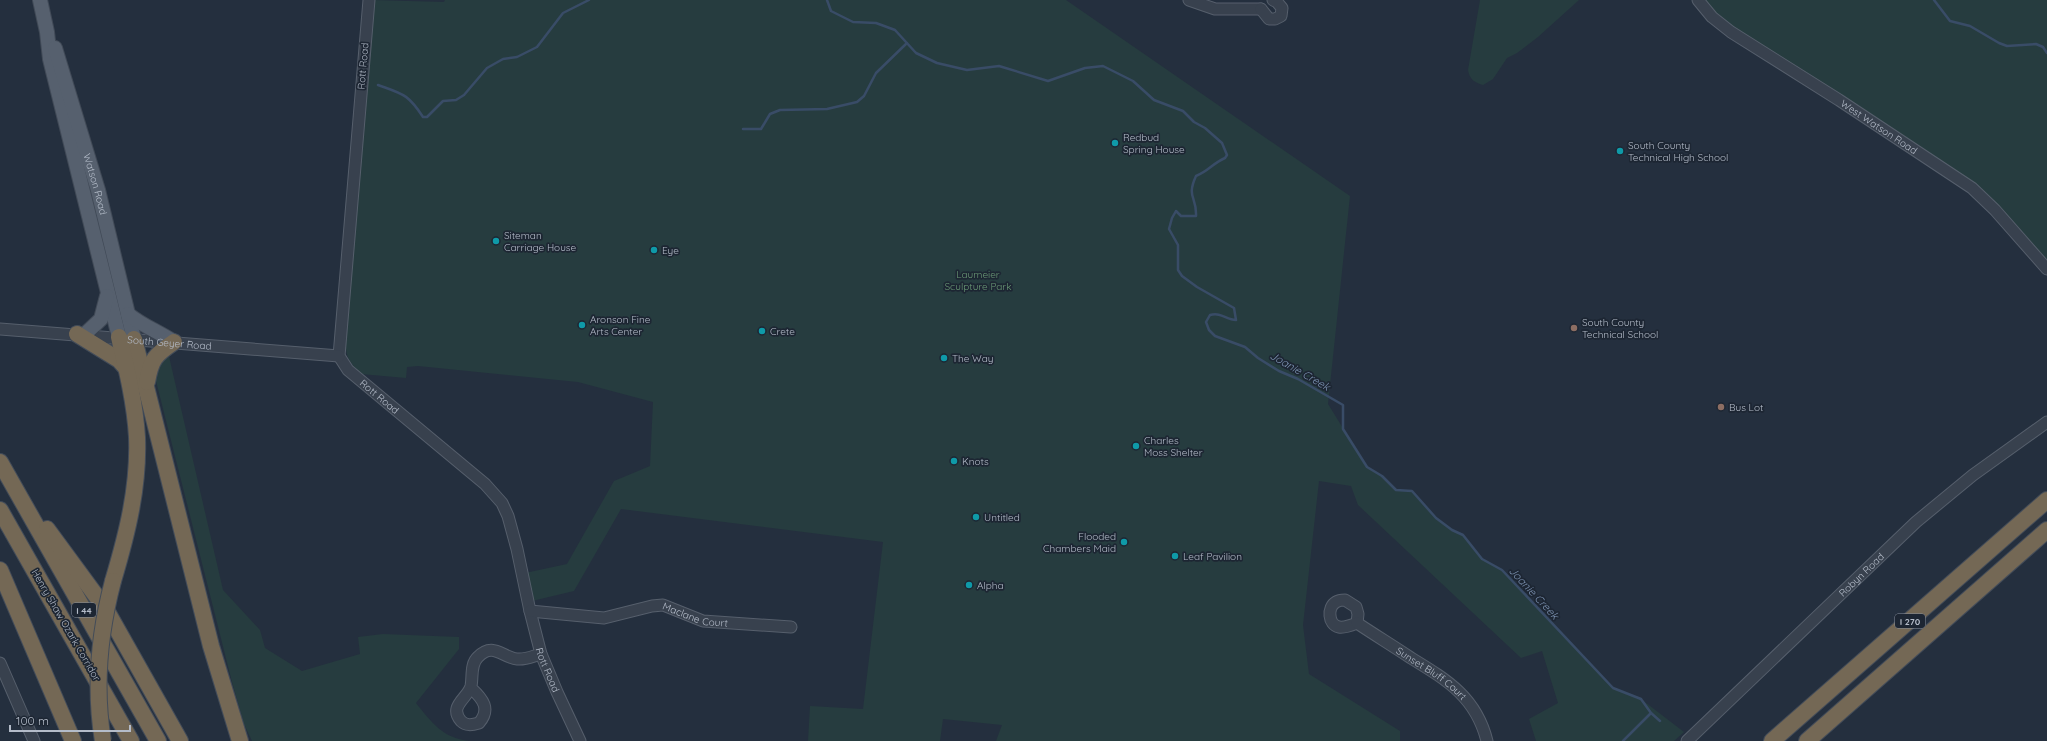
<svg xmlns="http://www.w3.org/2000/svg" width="2047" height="741" font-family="Quicksand,sans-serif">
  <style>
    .green { fill: #263c3f }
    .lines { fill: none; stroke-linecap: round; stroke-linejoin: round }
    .stream { stroke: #394c67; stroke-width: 2.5 }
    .minor-casing { stroke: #565f6c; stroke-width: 13 }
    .major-casing { stroke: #414a57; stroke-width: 16 }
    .highway-casing { stroke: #434c59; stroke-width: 18 }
    .minor { stroke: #38414e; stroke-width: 11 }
    .major { stroke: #56606e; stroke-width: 14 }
    .highway { stroke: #746855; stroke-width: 16 }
    .highway-bridge-casing { stroke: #434c59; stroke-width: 18; stroke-linecap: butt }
    .highway-bridge { stroke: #746855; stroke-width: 16 }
    .culture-dot { fill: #0f9aa8; stroke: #1d2633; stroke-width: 1.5 }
    .education-dot { fill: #8d6e63; stroke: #1d2633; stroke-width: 1.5 }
    .labels { text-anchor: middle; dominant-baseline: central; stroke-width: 3.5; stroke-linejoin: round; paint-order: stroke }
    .shield { fill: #1d2633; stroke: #878f9c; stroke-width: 1 }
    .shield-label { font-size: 9px; font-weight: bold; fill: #b4bcc9 }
    .street-label { font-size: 10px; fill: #b4bcc9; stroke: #1d2633 }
    .poi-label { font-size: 10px; fill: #b4bcc9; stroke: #1d2633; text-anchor: start }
    .park-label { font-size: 10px; fill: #6b9a76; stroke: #1d2633 }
    .water-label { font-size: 11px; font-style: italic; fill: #7c92b1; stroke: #1d2633 }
  </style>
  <rect width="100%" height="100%" fill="#242f3e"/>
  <g class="green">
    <path d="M372,0L444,2L445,0H1066L1350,196L1328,404L1367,467L1382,476L1396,490L1412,491L1436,518L1452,530L1463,535L1482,559L1502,570L1613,688L1641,699L1684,732L1674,741H1536L1529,719L1558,703L1542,651L1521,658L1358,505L1351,486L1319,481L1303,625L1309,674L1400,731V741H996L1002,725L943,719L940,741H808L810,706L863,709L883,542L621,509L574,591L532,601L525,573L567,564L614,481L650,466L653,402L578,382L418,366L407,367L406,378L361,374C346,359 345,354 346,333Z"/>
    <path d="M1480,0H1579L1538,37L1517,53L1507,58L1493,79L1483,85C1474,82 1470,80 1468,70Z"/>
    <path d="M1698,0H2047V269L1979,195L1731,32Z"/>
    <path d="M168,352L223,590L260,630L265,648L302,671L360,654L358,637L383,634L459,637V649L416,703C432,723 443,738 469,741H252L244,724L232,682L154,373Z"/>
  </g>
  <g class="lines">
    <g class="stream">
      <path d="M827,0L831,11L853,22L876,23L895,30L916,53L937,63L967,70L999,66L1048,81L1085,68L1103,66L1133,81L1154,100L1183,111L1194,122L1205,128L1222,143L1227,155L1225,158C1213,163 1209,171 1196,176C1186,198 1197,196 1196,216H1181L1176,211L1172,218L1169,229L1178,245V270L1182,276L1197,287L1234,308L1236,320C1226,320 1222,312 1210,315L1206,322L1209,330L1215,336L1245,347L1258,358L1279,371L1298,379L1343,405V429L1367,467L1382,476L1396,490L1412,491L1436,518L1452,530L1463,535L1482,559L1502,570L1613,688L1641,699L1651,713L1660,721"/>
      <path d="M1934,0L1950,21L1970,26L1999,43L2007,46L2036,44L2043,47L2047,53"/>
      <path d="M378,85C403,94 408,94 423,117H427L443,101L456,100L464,95L487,68L503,59L517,57L537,47L563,13L589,0"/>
      <path d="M743,129H761L770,114L780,110L827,109L857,102L864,96L876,73L907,43"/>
      <path d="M1623,741L1651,713"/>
    </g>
    <g class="minor-casing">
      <g id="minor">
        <path id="s1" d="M369,0L339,356L348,370L485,484L502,503L508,516L517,549L530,611L541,654L557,692L580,741"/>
        <path d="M1189,0L1215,9H1261"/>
        <path id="s2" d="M1698,0L1712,17L1731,32L1839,100L1972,188L1995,210L2047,269"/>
        <path d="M1261,9L1269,19H1275L1281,16L1282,8L1277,2L1273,0"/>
        <path id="s3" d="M0,329L339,356"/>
        <path d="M1345,600L1356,607L1358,614L1357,623C1352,625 1345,628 1339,627C1328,625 1327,607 1336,602C1339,600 1343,600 1345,600Z"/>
        <path id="s4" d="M530,611L604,618L652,606L663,605L703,621L791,627"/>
        <path id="s5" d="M1357,623C1375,635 1393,646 1411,658C1447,680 1476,697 1487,741"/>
        <path d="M0,663L34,741"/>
        <path d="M471,688C483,699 491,709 479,723C472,725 466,726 461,721C448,706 468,698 471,686C473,677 470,664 478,657C493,641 503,658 517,659C526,660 533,656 541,654"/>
        <path id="s6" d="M1687,741L1916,522L1973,475L2047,422"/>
      </g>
    </g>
    <g class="major-casing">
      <g id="major">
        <path d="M40,0L47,32L50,59L119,337"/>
        <path id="s7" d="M55,48L98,190L134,339"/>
        <path d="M128,314C141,325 159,332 174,342"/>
        <path d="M84,335L101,319L107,296"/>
      </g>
    </g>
    <g class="highway-casing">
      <g id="highway">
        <path d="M77,334L119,360L127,369"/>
        <path d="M134,339L211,646L240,741"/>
        <path d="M147,382C151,359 155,355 174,342"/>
        <path d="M0,462L158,741"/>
        <path d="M0,510L131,741"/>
        <path d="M47,529L105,608L180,741"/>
        <path d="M0,570L73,741"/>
        <path d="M113,581C127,534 139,487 137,437C135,403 127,370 119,337"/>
        <path d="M1772,741L2047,500"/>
        <path d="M1807,741L2047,530"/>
      </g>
    </g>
    <use href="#minor" class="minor"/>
    <use href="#major" class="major"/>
    <use href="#highway" class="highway"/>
    <g class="highway-bridge-casing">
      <path id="highway-bridge" d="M103,741C94,687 99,634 113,581"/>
    </g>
    <use href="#highway-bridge" class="highway-bridge"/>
  </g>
  <g class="culture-dot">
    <circle cx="1115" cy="143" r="4"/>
    <circle cx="1620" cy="151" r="4"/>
    <circle cx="496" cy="241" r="4"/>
    <circle cx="654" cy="250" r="4"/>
    <circle cx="582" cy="325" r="4"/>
    <circle cx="762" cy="331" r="4"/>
    <circle cx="944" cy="358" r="4"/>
    <circle cx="1136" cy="446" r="4"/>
    <circle cx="954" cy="461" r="4"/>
    <circle cx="976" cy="517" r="4"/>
    <circle cx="1124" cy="542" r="4"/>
    <circle cx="1175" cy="556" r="4"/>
    <circle cx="969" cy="585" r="4"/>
  </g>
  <g class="education-dot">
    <circle cx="1574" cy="328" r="4"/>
    <circle cx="1721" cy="407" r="4"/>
  </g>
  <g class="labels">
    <g class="shield">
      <rect x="72" y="603" width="24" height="14" rx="3"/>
      <rect x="1895" y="614" width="30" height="14" rx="3"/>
    </g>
    <g class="shield-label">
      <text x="84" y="610">I 44</text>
      <text x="1910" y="621">I 270</text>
    </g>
    <g class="street-label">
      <text transform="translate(363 66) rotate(-85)">Rott Road</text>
      <text stroke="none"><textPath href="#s2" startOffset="222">West Watson Road</textPath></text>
      <text stroke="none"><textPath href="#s7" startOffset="142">Watson Road</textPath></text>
      <text stroke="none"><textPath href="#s3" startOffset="170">South Geyer Road</textPath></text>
      <text stroke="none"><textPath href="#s1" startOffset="415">Rott Road</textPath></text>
      <text stroke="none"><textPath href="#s6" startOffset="241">Robyn Road</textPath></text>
      <text stroke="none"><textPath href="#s4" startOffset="169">Maclane Court</textPath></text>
      <text transform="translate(66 625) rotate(60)">Henry Shaw Ozark Corridor</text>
      <text stroke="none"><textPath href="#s1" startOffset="751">Rott Road</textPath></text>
      <text stroke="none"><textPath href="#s5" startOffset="90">Sunset Bluff Court</textPath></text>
    </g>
    <g class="poi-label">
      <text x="1123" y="137">Redbud<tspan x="1123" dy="12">Spring House</tspan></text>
      <text x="1628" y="145">South County<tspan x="1628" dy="12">Technical High School</tspan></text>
      <text x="504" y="235">Siteman<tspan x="504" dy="12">Carriage House</tspan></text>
      <text x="662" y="250">Eye</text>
      <text x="590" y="319">Aronson Fine<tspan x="590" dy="12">Arts Center</tspan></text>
      <text x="1582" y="322">South County<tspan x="1582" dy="12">Technical School</tspan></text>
      <text x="770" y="331">Crete</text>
      <text x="952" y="358">The Way</text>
      <text x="1729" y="407">Bus Lot</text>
      <text x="1144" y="440">Charles<tspan x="1144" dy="12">Moss Shelter</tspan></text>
      <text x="962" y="461">Knots</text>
      <text x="984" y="517">Untitled</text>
      <text x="1116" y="536" text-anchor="end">Flooded<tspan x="1116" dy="12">Chambers Maid</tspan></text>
      <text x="1183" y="556">Leaf Pavilion</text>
      <text x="977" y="585">Alpha</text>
    </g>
    <g class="park-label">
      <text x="978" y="274">Laumeier<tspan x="978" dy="12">Sculpture Park</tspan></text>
    </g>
    <g class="water-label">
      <text transform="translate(1300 371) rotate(30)">Joanie Creek</text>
      <text transform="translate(1534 593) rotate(47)">Joanie Creek</text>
    </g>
  </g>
  <path d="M10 725v6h120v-6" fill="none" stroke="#b4bcc9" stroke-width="2"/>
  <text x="16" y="725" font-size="12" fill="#b4bcc9" stroke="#1d2633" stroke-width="3" paint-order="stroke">100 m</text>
</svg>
